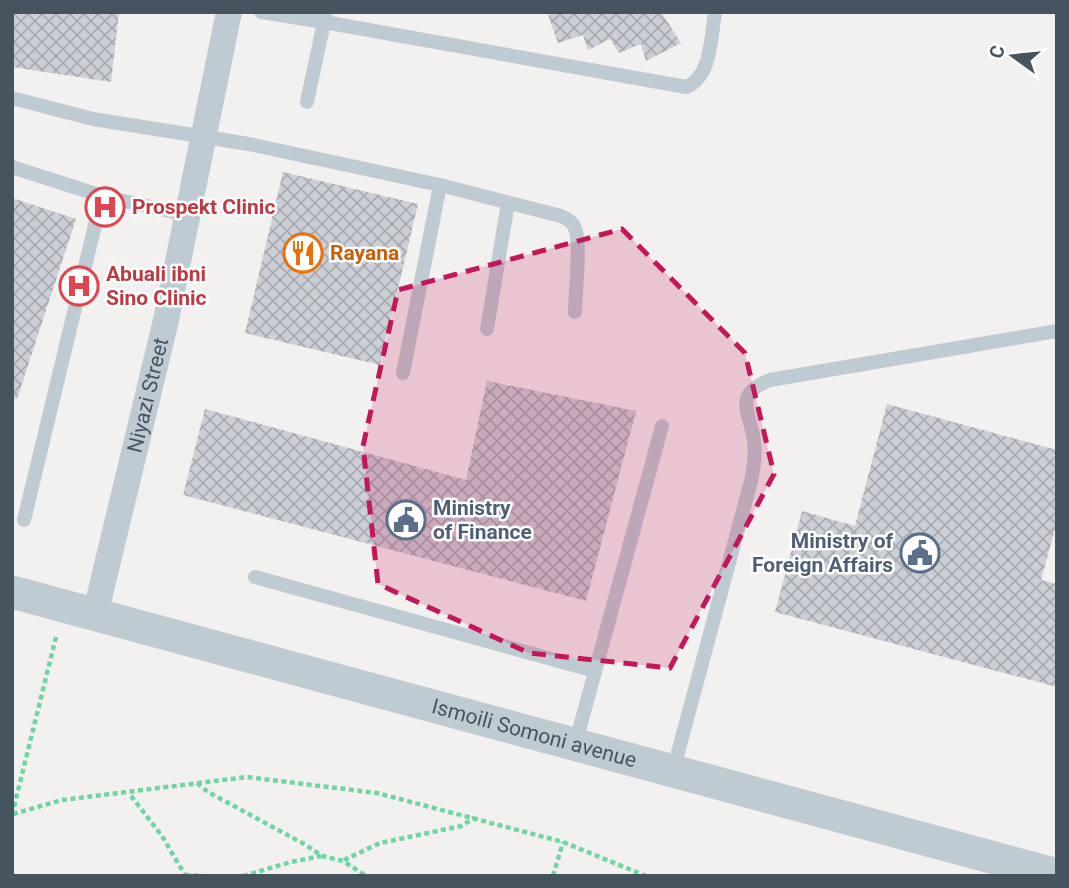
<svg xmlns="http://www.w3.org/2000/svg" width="1069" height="888" font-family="Roboto,sans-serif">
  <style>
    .building { fill: url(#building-cross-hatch) }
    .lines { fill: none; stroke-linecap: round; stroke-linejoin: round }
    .path { stroke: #6fd6a2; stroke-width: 4.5; stroke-dasharray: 5 3.5; stroke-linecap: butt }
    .service { stroke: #bfcbd3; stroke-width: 14 }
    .minor { stroke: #bfcbd3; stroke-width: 26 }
    .tertiary { stroke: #bfcbd3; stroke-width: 33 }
    .marked { fill: #c2185b; fill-opacity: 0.2; stroke: #c2185b; stroke-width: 5; stroke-dasharray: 14 9; stroke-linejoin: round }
    .labels { text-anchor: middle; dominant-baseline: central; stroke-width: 5; stroke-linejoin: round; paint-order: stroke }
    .health-label { font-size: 21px; font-weight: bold; fill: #be3a42; stroke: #fff; text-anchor: start }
    .food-label { font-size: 21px; font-weight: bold; fill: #c56008; stroke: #fff; text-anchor: start }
    .street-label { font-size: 21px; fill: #465460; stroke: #fff }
    .service-label { font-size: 21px; font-weight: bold; fill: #4e5e75; stroke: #fff; text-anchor: start }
  </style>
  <defs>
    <pattern id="building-cross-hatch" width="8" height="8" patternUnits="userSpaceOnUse" patternTransform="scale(1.75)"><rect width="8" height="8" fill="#cccfd6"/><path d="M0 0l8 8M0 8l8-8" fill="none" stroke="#a7abb1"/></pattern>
  </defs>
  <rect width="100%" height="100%" fill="#f3f0f0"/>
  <g class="building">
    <path d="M12,12H119L111,82L12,67Z"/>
    <path d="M547,12H661L681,43L646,61L641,44L619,53L610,39L588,50L583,35L558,43Z"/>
    <path d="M283,172L418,204L380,365L245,333Z"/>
    <path d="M12,198L76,219L17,399L12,398Z"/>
    <path d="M487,381L636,411L586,601L183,495L205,409L466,480Z"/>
    <path d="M887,404L1057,450V522L1041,580L1057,584V687L775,612L802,511L855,526Z"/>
  </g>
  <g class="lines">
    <g class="path">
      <path d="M197,783L208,792L306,845L322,856L343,861L366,876"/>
      <path d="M131,796L162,836L185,875"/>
      <path d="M13,814L62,800L247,777L377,793L563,842L646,876"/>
      <path d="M12,815L56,637"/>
      <path d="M344,860L380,843L461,826L474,818"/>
      <path d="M185,875L204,876"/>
      <path d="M243,876L291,862L321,856"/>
      <path d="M553,876L563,842"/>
    </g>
    <g class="service">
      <path d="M261,12L324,22L326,12"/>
      <path d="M12,98L93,119L249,144L440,185L403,373"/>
      <path d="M307,102L324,22L686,87C712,77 711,35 715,12"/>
      <path d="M12,167L102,196L187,215"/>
      <path d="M440,185L561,216C566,219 571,220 574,226C582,240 575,293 575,312"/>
      <path d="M487,329L508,203"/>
      <path d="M24,520L102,196"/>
      <path d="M255,577L595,671"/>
      <path d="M575,745L662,426"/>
      <path d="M673,771L751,481C754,467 756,454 754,441C750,411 732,395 770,380L1057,331"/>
    </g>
    <path class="minor" id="s1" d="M95,615L166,320L229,12"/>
    <path class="tertiary" id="s2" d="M12,592L1057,875"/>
  </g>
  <path class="marked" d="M622,229L745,353L774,474L670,668L529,653L378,584L363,446L398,290Z"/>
  <defs>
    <g id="hospital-ring" transform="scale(2.0125)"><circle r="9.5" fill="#fff" stroke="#e0444e" stroke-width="1.5"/><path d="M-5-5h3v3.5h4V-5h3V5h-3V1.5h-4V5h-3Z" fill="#e0444e"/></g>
    <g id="restaurant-ring" transform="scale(2.0125)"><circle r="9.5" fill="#fff" stroke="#e8710a" stroke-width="1.5"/><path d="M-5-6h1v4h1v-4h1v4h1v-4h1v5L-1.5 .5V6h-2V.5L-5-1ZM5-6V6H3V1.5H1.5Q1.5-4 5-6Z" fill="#e8710a"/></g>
    <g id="civic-ring" transform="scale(2.0125)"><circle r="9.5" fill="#fff" stroke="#5c6f8a" stroke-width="1.5"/><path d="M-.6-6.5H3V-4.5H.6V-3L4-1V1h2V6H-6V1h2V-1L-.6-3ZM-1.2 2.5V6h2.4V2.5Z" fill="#5c6f8a"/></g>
  </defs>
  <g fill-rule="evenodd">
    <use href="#hospital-ring" x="105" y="207"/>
    <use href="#restaurant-ring" x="303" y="253"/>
    <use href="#hospital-ring" x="79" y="286"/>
    <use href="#civic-ring" x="406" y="520"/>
    <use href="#civic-ring" x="920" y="553"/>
  </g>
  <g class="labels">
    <g class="health-label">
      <text x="132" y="207">Prospekt Clinic</text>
      <text x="106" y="274">Abuali ibni<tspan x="106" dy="24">Sino Clinic</tspan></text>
    </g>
    <g class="food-label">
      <text x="330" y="253">Rayana</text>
    </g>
    <g class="street-label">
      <text stroke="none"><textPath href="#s1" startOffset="226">Niyazi Street</textPath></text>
      <text stroke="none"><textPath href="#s2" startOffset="541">Ismoili Somoni avenue</textPath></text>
    </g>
    <g class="service-label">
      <text x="433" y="508">Ministry<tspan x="433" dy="24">of Finance</tspan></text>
      <text x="893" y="541" text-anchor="end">Ministry of<tspan x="893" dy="24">Foreign Affairs</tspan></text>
    </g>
  </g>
  <rect width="1069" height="888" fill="none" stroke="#465460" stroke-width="28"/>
  <g transform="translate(1013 56) rotate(285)" stroke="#ffffff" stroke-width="5" paint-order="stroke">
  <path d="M0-5L12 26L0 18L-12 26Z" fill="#465460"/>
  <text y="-10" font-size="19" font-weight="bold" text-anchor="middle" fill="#465460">С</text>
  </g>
</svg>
